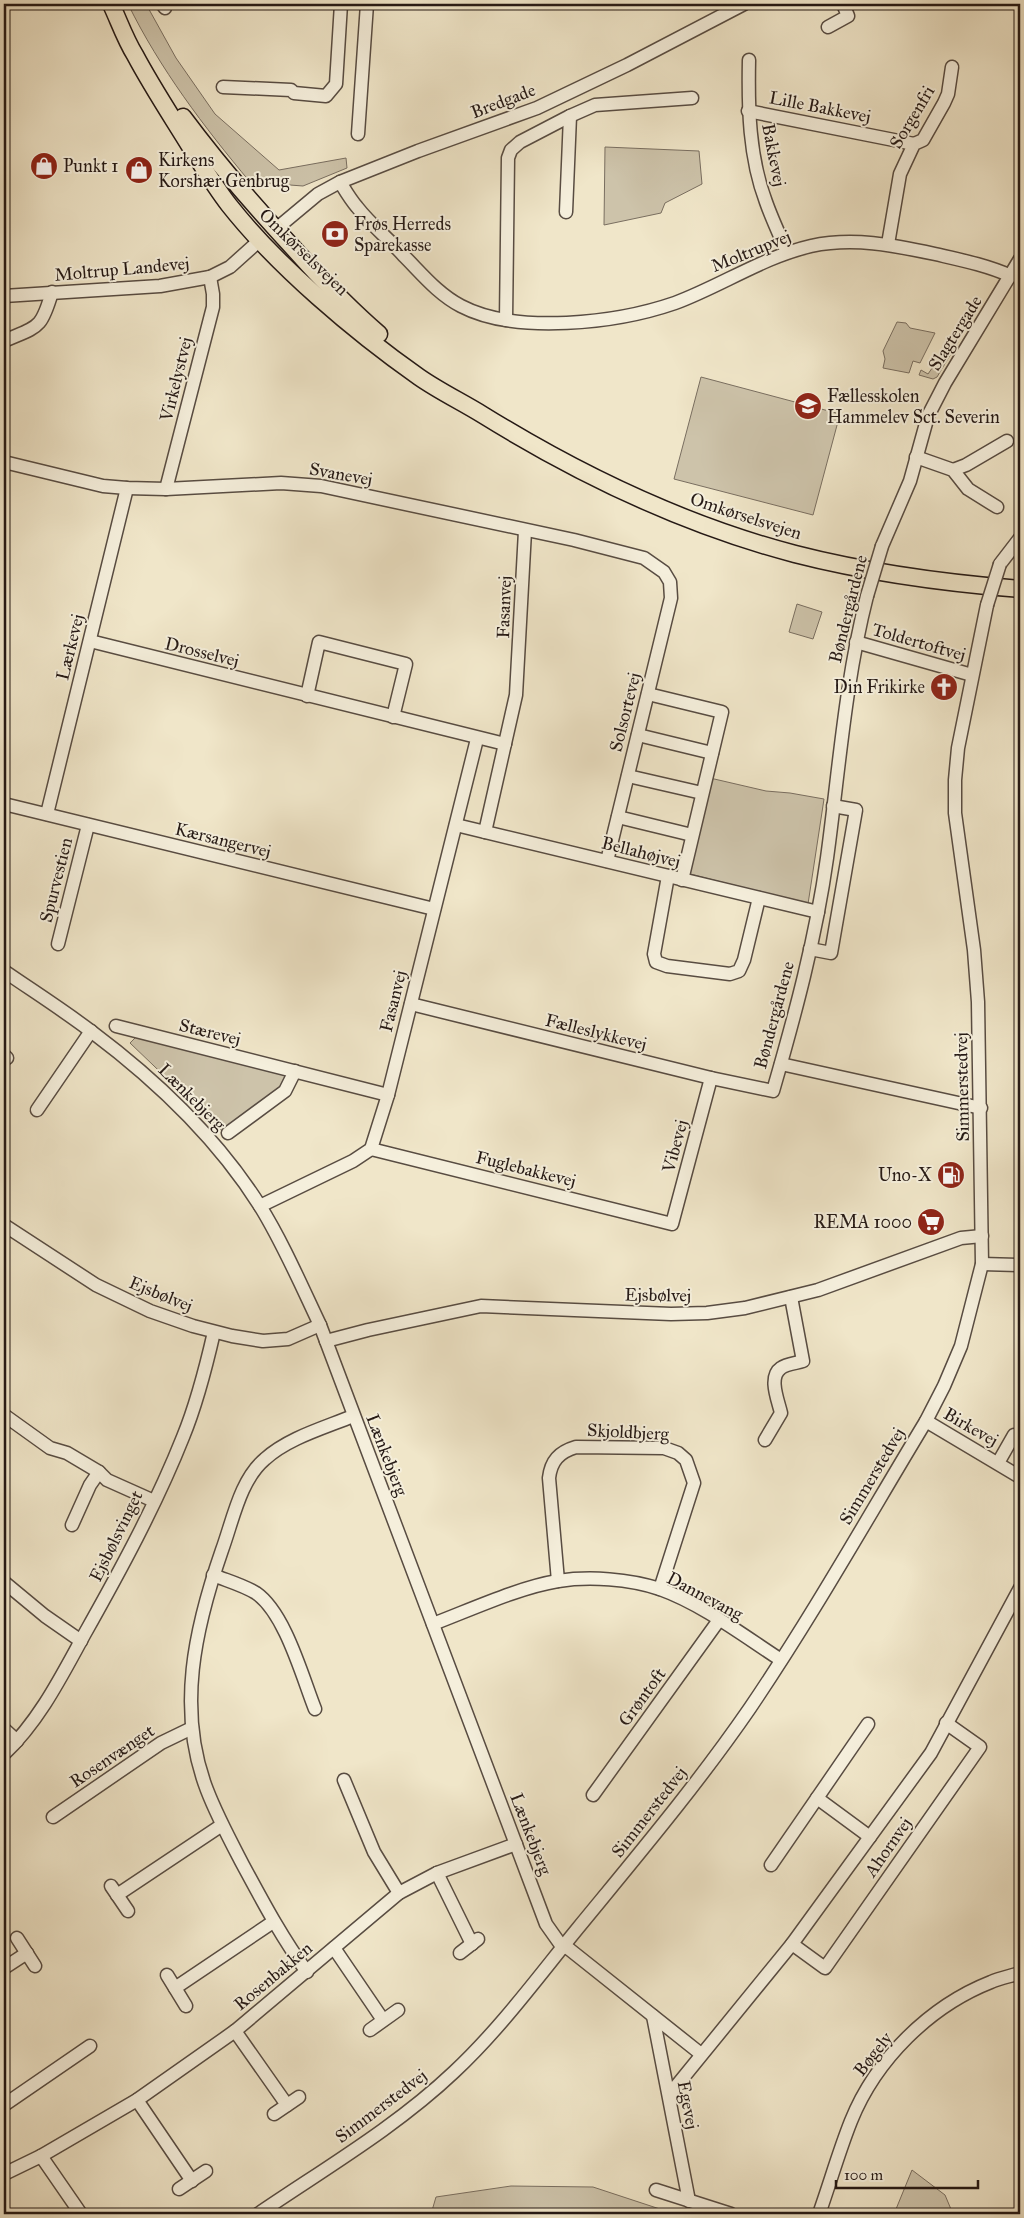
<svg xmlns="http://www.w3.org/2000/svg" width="1024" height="2218" font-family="'IM FELL Great Primer',serif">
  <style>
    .green { fill: #cdc3aa; stroke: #796e60 }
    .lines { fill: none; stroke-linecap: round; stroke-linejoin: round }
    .minor-casing { stroke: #584c42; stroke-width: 15 }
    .major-casing { stroke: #251915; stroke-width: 19 }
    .minor { stroke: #f5efdc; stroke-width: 12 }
    .major { stroke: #f0e6c9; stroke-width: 16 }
    .minor-bridge-casing { stroke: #584c42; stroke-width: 15; stroke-linecap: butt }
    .minor-bridge { stroke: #f5efdc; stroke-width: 12 }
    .labels { text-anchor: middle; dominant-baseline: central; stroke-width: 4; stroke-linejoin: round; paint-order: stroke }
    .street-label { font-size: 18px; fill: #251915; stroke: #f5efdc }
    .poi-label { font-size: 18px; fill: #251915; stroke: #f5efdc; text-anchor: start }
  </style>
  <rect width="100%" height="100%" fill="#f0e6c9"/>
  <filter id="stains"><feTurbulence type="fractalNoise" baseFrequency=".004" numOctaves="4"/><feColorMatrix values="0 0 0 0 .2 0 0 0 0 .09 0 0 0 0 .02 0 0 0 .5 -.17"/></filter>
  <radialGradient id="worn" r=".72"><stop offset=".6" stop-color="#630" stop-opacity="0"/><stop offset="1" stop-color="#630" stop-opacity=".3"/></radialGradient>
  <g class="green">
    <path d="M128,4H146L176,58L215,114L279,170L346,158L347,168L303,186L250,182C204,127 160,69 128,4Z"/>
    <path d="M605,147L699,151L702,184L665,203L661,213L604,225Z"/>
    <path d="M897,322L906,323L910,328L935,333L920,363L913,361L909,373L883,368L885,359L883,351Z"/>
    <path d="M951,341L958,342L937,377L933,379L919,375L921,370L928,374Z"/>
    <path d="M701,377L840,414L813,515L674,479Z"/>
    <path d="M797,604L822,612L813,639L789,632Z"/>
    <path d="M710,778L766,791L790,793L824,799L808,904L690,874Z"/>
    <path d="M137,1036L286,1073L282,1088L224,1133L130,1043Z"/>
    <path d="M912,2170L945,2195L953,2214H894Z"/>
    <path d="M511,2186L593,2187L675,2214H431L436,2197Z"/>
  </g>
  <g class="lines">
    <g class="minor-casing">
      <g id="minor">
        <path d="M162,4L165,8"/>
        <path d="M828,27L848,16L843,4"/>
        <path d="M749,60C748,108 749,157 766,202C772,219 780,236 787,252"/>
        <path d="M223,87L291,90L294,93L326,96L336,84L341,4"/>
        <path d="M748,111L914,144"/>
        <path d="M358,134L367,4"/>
        <path d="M340,182C345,190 350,199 357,207C371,225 389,239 404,256C422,274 438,294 461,306C516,335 617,323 675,303C721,286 763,257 811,246C853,237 893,245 935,254C961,260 986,265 1011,276"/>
        <path d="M566,212L570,116"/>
        <path d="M276,229L318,194L340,182L418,151L537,108L627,65L744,4"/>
        <path d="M888,244L900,174L914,144L923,140L944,103L948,94L952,67"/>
        <path d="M4,296L160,286L210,277L230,267L260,240"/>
        <path d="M506,320L508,158L511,150L520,142L570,116L595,105L692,98"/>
        <path d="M4,341C38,326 41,330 52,292"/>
        <path d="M916,457L953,470L968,489L997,507"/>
        <path d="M4,462L103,486L127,488L166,489L281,483L321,486L574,540L644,558L664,572L670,582L671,598L607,861"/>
        <path d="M953,470L966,465L1007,441"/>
        <path d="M166,489L213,307V294L210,277"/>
        <path d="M882,546L910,481L928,416L945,383L1020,259"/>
        <path d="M1000,564L1020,538"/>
        <path d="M90,641L505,744"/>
        <path d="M856,642L972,675"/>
        <path d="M648,694L722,712L682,880"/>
        <path d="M307,696L319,642L406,664L393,717"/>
        <path d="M638,735L712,753"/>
        <path d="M628,776L702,793"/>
        <path d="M4,804L434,909"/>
        <path d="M47,814L127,488"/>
        <path d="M618,817L692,835"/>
        <path d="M456,825L818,912"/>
        <path d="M485,832L516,695L525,531"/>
        <path d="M668,876L654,954L656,962L667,966L730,974L739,971L744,960L759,898"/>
        <path d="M58,944L88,825"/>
        <path d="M810,949L831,953L856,810L833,806"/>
        <path d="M4,971C33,991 63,1010 92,1032C156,1080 217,1138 260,1206C283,1243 301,1285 320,1325L546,1924L563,1948"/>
        <path d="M411,1004L711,1078L773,1091C795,1015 816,937 827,858C839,771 845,682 867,596"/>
        <path d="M116,1026L388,1095"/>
        <path d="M4,1055L7,1058"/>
        <path d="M781,1064L981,1108"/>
        <path d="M37,1110L91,1031"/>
        <path d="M228,1133L285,1091L295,1071"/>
        <path d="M371,1149L672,1224L711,1078"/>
        <path d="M260,1206L353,1161L371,1149L388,1095L477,739"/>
        <path d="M4,1225L96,1285L150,1311L193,1326L232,1336L263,1341L288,1339L320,1325"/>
        <path d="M982,1264L1020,1265"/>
        <path d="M326,1341L368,1330L481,1306L671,1314L707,1313L745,1308L818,1290L961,1238L982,1236"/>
        <path d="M4,1415L50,1448L67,1453L99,1472L107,1480L154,1501"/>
        <path d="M926,1421L1020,1477"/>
        <path d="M765,1440L781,1413C778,1400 768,1377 781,1368C786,1364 797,1363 803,1361L791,1297"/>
        <path d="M998,1463L1014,1435L1020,1439"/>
        <path d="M72,1525L90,1485L99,1472"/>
        <path d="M213,1575C228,1581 243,1585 256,1593C285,1613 302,1676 315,1709"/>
        <path d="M558,1581L549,1478C551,1461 559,1452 576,1447L664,1448L678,1453L686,1460L694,1483L660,1589"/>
        <path d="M4,1582L45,1616L81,1641"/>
        <path d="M433,1624C470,1610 520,1587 558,1581C590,1576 629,1579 660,1589C702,1604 744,1636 781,1660"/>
        <path d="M4,1729L17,1741"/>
        <path d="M4,1754C39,1721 61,1677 84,1635C120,1571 156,1505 183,1437C197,1403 206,1367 214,1332"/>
        <path d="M344,1780L374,1852L399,1893"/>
        <path d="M593,1795L719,1620"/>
        <path d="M817,1798L870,1837"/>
        <path d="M53,1817L161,1743L192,1728"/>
        <path d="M771,1865L868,1724"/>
        <path d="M437,1873L472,1944"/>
        <path d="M111,1886L128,1911"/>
        <path d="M117,1895L222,1825"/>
        <path d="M17,1938L35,1966"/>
        <path d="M792,1944L825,1968L980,1747L946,1723"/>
        <path d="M564,1945L701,2054"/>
        <path d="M334,1948L383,2020"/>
        <path d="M460,1953L478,1939"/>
        <path d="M4,1968L27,1953"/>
        <path d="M307,1972C282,1938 263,1902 243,1865C230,1840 217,1816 207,1790C176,1710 195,1628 222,1550C233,1520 240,1480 265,1459C288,1438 324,1428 353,1416"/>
        <path d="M167,1975L186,2006"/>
        <path d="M175,1988L273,1922"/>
        <path d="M653,2016L689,2201"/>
        <path d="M370,2030L398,2010"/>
        <path d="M235,2031L287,2105"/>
        <path d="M669,2095L792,1944L931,1753L1020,1588"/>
        <path d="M137,2100L192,2181"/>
        <path d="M4,2105L90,2046"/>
        <path d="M274,2114L299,2097"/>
        <path d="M41,2156L81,2214"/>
        <path d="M4,2174L41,2156L137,2100L235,2031L399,1893L437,1873L516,1844"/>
        <path d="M179,2189L206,2171"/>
        <path d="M656,2190L731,2214"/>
        <path d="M258,2214C324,2169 396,2127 454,2072C500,2029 538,1977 578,1928C637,1856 697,1785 750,1708C813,1615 868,1517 926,1421L944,1386L961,1346L982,1264L978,1002L974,950L955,813V780L958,748L987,605"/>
        <path d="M819,2214C830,2183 839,2151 851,2121C876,2059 930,2006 991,1982C1000,1978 1011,1976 1020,1973"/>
      </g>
    </g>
    <g class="major-casing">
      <g id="major">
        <path d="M111,4C119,21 125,39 135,55C152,87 172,117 191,148C203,167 215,187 229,205C278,267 355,332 419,377C439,391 462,402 483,415C580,475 684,525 795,554C869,573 945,583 1020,589"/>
        <path d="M183,117C218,164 256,208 296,251C322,280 349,308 379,334"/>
      </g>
    </g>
    <use href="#minor" class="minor"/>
    <use href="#major" class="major"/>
    <g class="minor-bridge-casing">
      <g id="minor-bridge">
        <path d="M867,596L882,546"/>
        <path d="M987,605L1000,564"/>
      </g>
    </g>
    <use href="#minor-bridge" class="minor-bridge"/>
  </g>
  <defs>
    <g id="shop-disc" transform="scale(1.4375)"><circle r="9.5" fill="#8f2418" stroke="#f5efdc"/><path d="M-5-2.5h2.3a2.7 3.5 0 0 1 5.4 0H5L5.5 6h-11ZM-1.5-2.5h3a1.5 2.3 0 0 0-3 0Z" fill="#fff"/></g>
    <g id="bank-disc" transform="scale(1.4375)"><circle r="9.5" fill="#8f2418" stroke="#f5efdc"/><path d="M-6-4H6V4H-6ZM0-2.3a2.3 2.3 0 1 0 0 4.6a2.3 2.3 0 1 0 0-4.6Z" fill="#fff"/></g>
    <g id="school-disc" transform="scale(1.4375)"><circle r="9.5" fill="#8f2418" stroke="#f5efdc"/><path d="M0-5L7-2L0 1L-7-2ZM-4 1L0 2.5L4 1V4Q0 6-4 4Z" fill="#fff"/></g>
    <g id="church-disc" transform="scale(1.4375)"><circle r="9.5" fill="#8f2418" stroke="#f5efdc"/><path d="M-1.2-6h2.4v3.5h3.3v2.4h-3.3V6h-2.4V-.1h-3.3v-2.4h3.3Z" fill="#fff"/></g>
    <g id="fuel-disc" transform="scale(1.4375)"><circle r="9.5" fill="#8f2418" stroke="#f5efdc"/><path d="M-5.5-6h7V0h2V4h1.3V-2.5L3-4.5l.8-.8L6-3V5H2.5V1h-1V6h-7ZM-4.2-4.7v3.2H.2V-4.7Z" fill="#fff"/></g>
    <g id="supermarket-disc" transform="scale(1.4375)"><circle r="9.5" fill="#8f2418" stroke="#f5efdc"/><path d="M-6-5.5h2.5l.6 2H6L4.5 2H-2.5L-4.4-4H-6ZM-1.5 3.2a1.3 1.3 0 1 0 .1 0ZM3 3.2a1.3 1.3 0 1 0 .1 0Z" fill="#fff"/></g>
  </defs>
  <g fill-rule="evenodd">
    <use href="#shop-disc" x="44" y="166"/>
    <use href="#shop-disc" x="139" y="170"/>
    <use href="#bank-disc" x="335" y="234"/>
    <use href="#school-disc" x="808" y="406"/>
    <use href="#church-disc" x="944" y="687"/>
    <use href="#fuel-disc" x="951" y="1175"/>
    <use href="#supermarket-disc" x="931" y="1222"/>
  </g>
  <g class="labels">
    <g class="street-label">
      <text transform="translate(503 101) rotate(-21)">Bredgade</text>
      <text transform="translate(820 107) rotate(11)">Lille Bakkevej</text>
      <text transform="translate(912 117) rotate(-59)">Sorgenfri</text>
      <text transform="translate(774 155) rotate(79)">Bakkevej</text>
      <text transform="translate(751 251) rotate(-22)">Moltrupvej</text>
      <text transform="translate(304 252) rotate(44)">Omkørselsvejen</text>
      <text transform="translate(122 269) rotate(-5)">Moltrup Landevej</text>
      <text transform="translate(955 333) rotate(-58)">Slagtergade</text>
      <text transform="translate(176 379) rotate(-76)">Virkelystvej</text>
      <text transform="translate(341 474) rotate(10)">Svanevej</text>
      <text transform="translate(746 516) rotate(18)">Omkørselsvejen</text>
      <text transform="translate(504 607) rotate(-88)">Fasanvej</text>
      <text transform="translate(848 609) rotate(-76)">Bøndergårdene</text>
      <text transform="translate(919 642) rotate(16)">Toldertoftvej</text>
      <text transform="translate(70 647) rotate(-76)">Lærkevej</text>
      <text transform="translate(202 652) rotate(14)">Drosselvej</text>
      <text transform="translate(625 712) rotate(-76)">Solsortevej</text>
      <text transform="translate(223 840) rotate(14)">Kærsangervej</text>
      <text transform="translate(641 852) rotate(14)">Bellahøjvej</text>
      <text transform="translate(56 880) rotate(-76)">Spurvestien</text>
      <text transform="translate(393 1001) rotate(-76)">Fasanvej</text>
      <text transform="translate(774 1015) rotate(-75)">Bøndergårdene</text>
      <text transform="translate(210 1032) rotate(14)">Stærevej</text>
      <text transform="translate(596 1032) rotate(14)">Fælleslykkevej</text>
      <text transform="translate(962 1087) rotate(-91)">Simmerstedvej</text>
      <text transform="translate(192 1097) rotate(45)">Lænkebjerg</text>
      <text transform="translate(675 1146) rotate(-75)">Vibevej</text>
      <text transform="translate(526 1169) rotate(14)">Fuglebakkevej</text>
      <text transform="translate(161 1294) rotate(22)">Ejsbølvej</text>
      <text transform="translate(658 1295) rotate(1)">Ejsbølvej</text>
      <text transform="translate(971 1427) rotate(30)">Birkevej</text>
      <text transform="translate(628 1432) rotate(3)">Skjoldbjerg</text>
      <text transform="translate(387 1455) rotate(69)">Lænkebjerg</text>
      <text transform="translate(872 1476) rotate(-59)">Simmerstedvej</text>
      <text transform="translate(116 1536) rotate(-64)">Ejsbølsvinget</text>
      <text transform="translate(705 1596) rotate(28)">Dannevang</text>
      <text transform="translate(642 1697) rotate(-54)">Grøntoft</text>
      <text transform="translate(112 1756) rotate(-34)">Rosenvænget</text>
      <text transform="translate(649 1812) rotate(-52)">Simmerstedvej</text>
      <text transform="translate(531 1834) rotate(69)">Lænkebjerg</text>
      <text transform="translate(888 1847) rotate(-55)">Ahornvej</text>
      <text transform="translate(273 1976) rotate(-40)">Rosenbakken</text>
      <text transform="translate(873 2054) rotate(-52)">Bøgely</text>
      <text transform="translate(688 2105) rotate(79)">Egevej</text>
      <text transform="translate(381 2106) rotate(-37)">Simmerstedvej</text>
    </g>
    <g class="poi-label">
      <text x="158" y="160">Kirkens<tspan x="158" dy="21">Korshær Genbrug</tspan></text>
      <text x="63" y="166">Punkt 1</text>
      <text x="354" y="224">Frøs Herreds<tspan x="354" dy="21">Sparekasse</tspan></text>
      <text x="827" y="396">Fællesskolen<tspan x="827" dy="21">Hammelev Sct. Severin</tspan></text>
      <text x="925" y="687" text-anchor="end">Din Frikirke</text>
      <text x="932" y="1175" text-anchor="end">Uno-X</text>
      <text x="912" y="1222" text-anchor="end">REMA 1000</text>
    </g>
  </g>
  <rect width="1024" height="2218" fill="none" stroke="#f0e6c9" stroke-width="20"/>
  <rect x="5" y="5" width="1014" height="2208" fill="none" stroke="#251915" stroke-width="2.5"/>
  <rect x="10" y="10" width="1004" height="2198" fill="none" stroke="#251915"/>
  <path d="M836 2180v8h142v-8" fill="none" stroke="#251915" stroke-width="2.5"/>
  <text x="844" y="2180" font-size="15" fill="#251915" stroke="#f5efdc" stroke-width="4" paint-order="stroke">100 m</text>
  <rect width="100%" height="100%" filter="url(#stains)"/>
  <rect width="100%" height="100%" fill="url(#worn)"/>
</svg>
